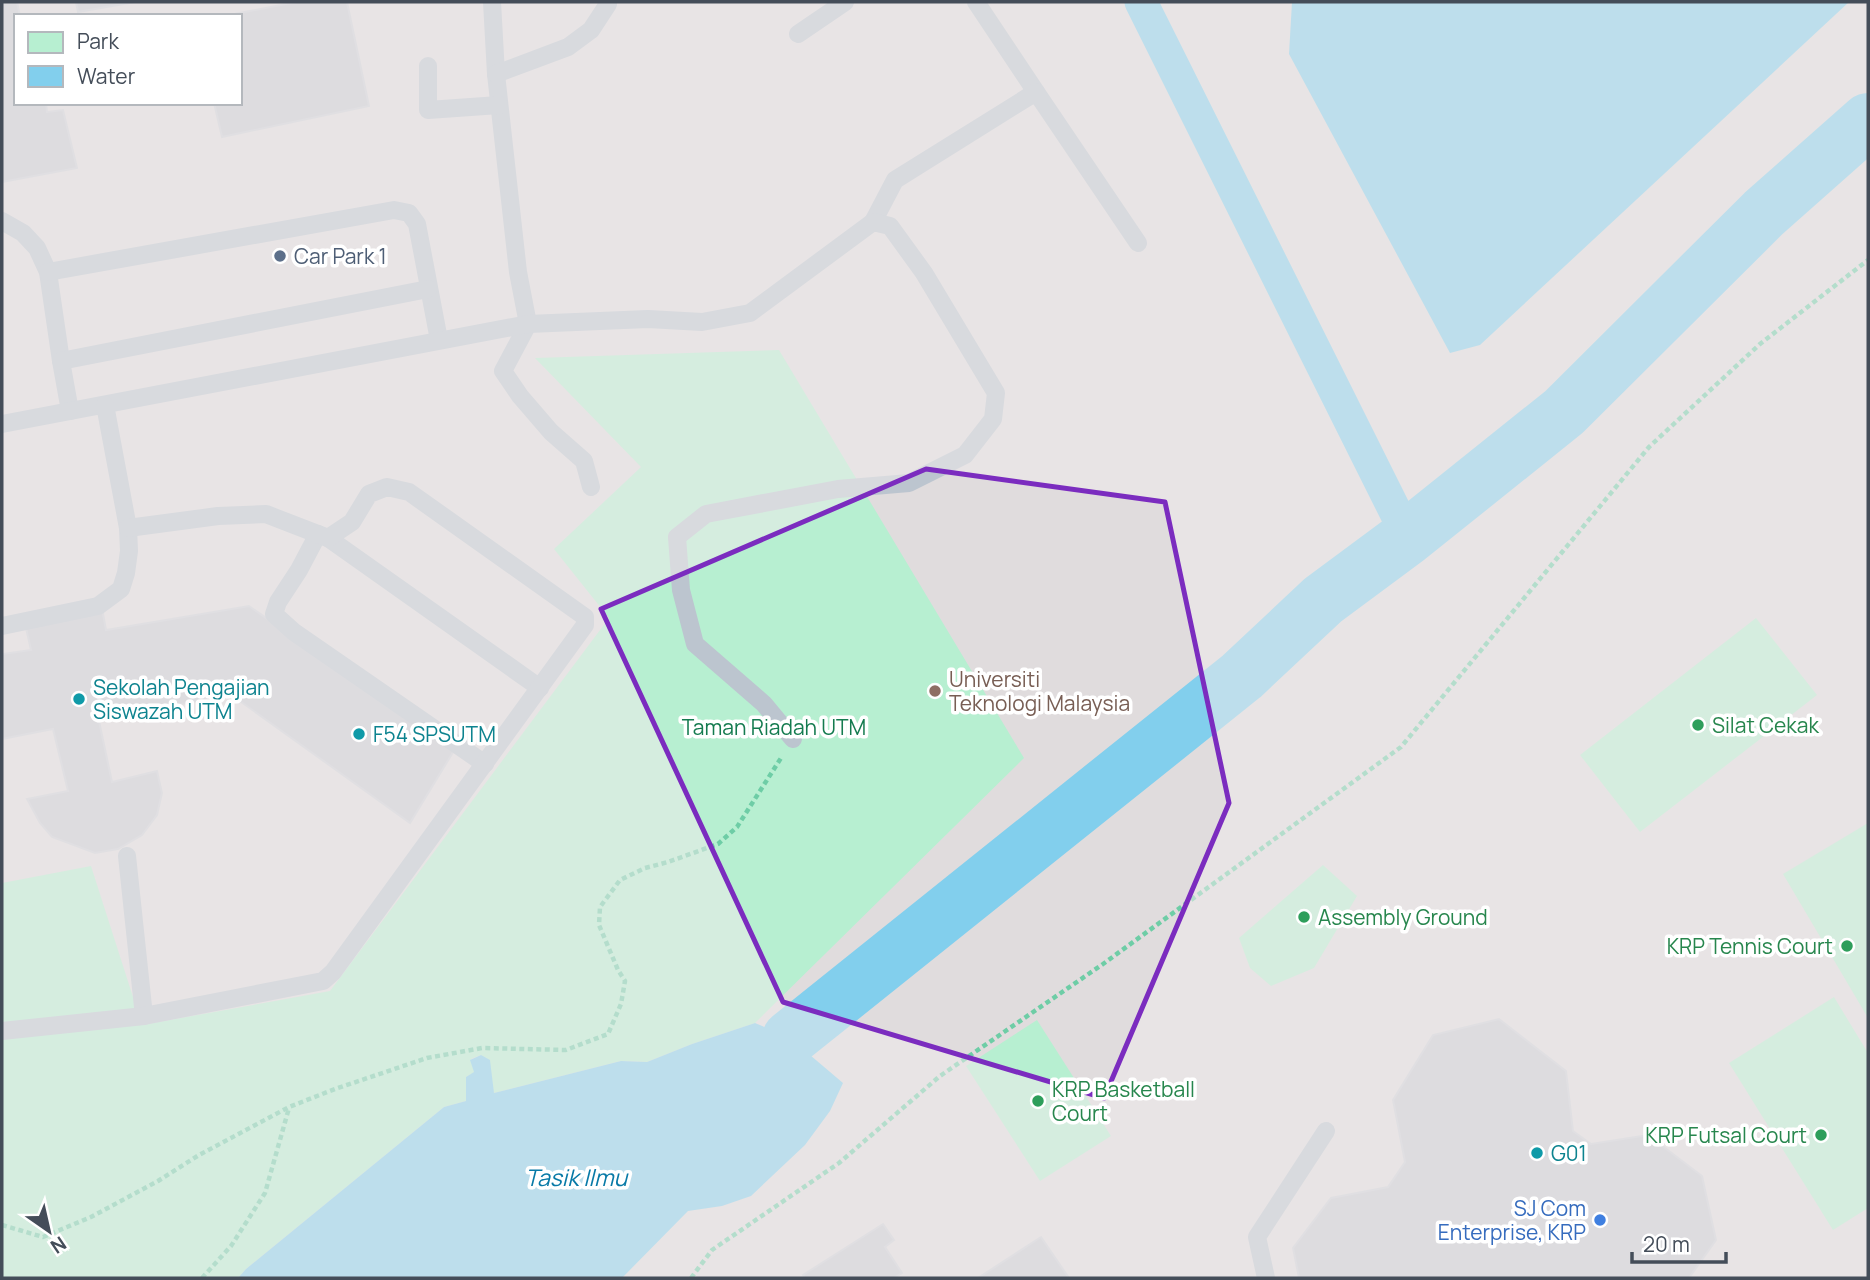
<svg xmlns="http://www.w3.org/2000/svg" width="1870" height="1280" font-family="Manrope,sans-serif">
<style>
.education{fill:#e0dcdd;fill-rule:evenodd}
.green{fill:#b7efd1}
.water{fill:#82cfed}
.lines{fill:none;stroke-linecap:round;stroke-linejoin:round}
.canal{stroke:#82cfed;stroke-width:33}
.river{stroke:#82cfed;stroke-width:56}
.building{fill:#c8cad1;stroke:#cfd1d8;stroke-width:2}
.path{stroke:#6ecda6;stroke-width:4.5;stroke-dasharray:5 3.5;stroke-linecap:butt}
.lane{stroke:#bcc5cf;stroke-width:18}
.marked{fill:none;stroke:#7b2cbf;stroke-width:5;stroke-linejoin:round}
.service-dot{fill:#5c6f8a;stroke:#fff;stroke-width:2.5}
.education-dot{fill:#8d6e63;stroke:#fff;stroke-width:2.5}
.culture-dot{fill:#0f9aa8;stroke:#fff;stroke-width:2.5}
.leisure-dot{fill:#2e9e5b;stroke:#fff;stroke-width:2.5}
.shop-dot{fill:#3f7fe0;stroke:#fff;stroke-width:2.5}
.labels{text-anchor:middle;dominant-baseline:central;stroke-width:7;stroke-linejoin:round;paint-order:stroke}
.service-label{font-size:21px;fill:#4e5e75;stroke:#fff;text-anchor:start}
.education-label{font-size:21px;fill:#785e54;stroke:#fff;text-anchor:start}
.culture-label{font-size:21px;fill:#0d838f;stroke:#fff;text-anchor:start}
.leisure-label{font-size:21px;fill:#27864d;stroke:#fff;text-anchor:start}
.park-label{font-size:21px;fill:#147b4f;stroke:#fff}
.shop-label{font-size:21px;fill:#366cbe;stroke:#fff;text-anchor:end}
.water-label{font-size:23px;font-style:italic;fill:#087aa7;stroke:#fff}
</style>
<rect width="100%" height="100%" fill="#efebeb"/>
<!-- education -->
<path class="education" d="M 2,2 L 1868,2 L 1868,1278 L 2,1278 ZM 16,16 L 240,16 L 240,103 L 16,103 Z"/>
<!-- green -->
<g class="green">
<polygon points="779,350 1024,758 755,1023 692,1044 647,1062 621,1061 494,1093 481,1055 471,1059 475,1072 466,1077 466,1101 444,1107 246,1269 238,1278 2,1278 2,883 91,866 142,1025 330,991 609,618 554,549 641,467 535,358"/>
<polygon points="1756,618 1817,695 1640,832 1580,755"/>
<polygon points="1868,823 1868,1018 1783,874"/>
<polygon points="1323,865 1357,896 1314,968 1271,986 1250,968 1239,938"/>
<polygon points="1834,997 1868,1053 1868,1208 1833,1230 1729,1063"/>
<polygon points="1037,1020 1111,1136 1040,1181 966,1066"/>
</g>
<!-- water -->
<g class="water">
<polygon points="1292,2 1849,2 1480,345 1450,353 1289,54"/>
<polygon points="755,1023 790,1038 843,1083 830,1111 805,1145 751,1196 722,1206 688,1211 622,1278 238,1278 246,1269 444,1107 466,1101 466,1077 474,1072 470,1060 481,1055 490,1060 494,1093 621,1061 647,1062 692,1044"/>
</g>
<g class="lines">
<!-- canal -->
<polyline class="canal" points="1141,2 1408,537"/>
<!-- river -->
<polyline class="river" points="790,1038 1242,676 1323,600 1408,537 1564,412 1764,213 1868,121"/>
</g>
<!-- building -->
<g class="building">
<polygon points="2,2 17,2 20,16 16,16 16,103 46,103 47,112 63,110 77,168 2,182"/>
<polygon points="76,2 135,2 78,12"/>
<polygon points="296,2 347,2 369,106 222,137 214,103 240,103 240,16 224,16"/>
<polygon points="249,606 455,749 410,823 230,694 99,721 112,782 157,771 162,793 157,815 142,835 118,849 95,853 52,837 40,823 27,799 68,791 53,729 2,739 2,654 31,650 26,628 102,608 106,630"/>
<polygon points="1499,1019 1566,1071 1573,1131 1591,1144 1648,1135 1702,1176 1716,1240 1689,1278 1299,1278 1293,1248 1331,1198 1388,1187 1405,1162 1393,1100 1433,1035"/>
<polygon points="883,1224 894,1240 885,1247 902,1273 894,1278 805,1278 803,1275"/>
<polygon points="1041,1237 1069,1278 978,1278"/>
</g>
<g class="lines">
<!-- path -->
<g class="path">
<polyline points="2,1225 43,1237 91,1217 158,1181 199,1155 289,1107 335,1089 427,1058 482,1048 566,1050 608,1034 621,1004 625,981 618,970 599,925 600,907 620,880 645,868 668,862 718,844 737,827 781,758"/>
<polyline points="202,1278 231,1246 265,1193 289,1108"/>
<polyline points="691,1278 712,1250 839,1163 940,1076 1103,964 1401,747 1649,447 1760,344 1868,260"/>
</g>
<!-- lane -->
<g class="lane">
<polyline points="492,2 496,74 518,272 528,324 503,371 520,396 551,432 584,461 591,487"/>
<polyline points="976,2 1036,92"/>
<polyline points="798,34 845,2"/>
<polyline points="428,66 428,110 499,105"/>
<polyline points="496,74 568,47 591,30 608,4 607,2"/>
<polyline points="2,221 23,233 37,248 48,272 61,361 70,411"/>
<polyline points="873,222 895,180 1036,92 1138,243"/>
<polyline points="48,272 394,210 409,213 417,224 439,340"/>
<polyline points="61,361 428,289"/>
<polyline points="2,424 528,324 648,319 702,322 750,313 873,222 890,226 924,273 996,393 993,419 965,455 909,483 838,489 706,514 677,537 681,590 695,644 764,704 793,739"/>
<polyline points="318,534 299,570 278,602 274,614 294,632 485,764"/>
<polyline points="328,538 540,688"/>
<polyline points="2,626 98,606 121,589 126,573 129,551 128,528 105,405"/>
<polyline points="127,856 144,1016"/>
<polyline points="2,1031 144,1016 323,981 333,972 585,625 585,617 409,492 387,487 369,494 352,522 328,538 266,514 218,516 128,528"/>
<polyline points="1266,1278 1257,1237 1326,1131"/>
</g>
</g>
<!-- marked area -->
<path d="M0 0H1870V1280H0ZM 926,469 L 1165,502 L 1229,803 L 1104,1098 L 783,1002 L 601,609 Z" fill="#efebeb" fill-opacity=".55" fill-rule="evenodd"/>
<path class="marked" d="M 926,469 L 1165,502 L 1229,803 L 1104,1098 L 783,1002 L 601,609 Z"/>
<!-- markers -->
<circle class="service-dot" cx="280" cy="256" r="7"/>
<circle class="education-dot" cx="935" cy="691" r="7"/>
<g class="culture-dot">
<circle cx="79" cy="699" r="7"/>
<circle cx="359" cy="734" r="7"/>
<circle cx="1537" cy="1153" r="7"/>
</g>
<g class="leisure-dot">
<circle cx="1698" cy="725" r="7"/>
<circle cx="1304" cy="917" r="7"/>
<circle cx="1847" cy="946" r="7"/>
<circle cx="1038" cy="1101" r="7"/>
<circle cx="1821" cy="1135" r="7"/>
</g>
<circle class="shop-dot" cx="1600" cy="1220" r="7"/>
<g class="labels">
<!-- service labels -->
<g class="service-label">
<text x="294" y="256">Car Park 1</text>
</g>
<!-- education labels -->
<g class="education-label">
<text x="949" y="679">Universiti<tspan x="949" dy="24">Teknologi Malaysia</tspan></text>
</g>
<!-- culture labels -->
<g class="culture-label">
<text x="93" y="687">Sekolah Pengajian<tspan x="93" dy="24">Siswazah UTM</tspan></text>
<text x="373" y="734">F54 SPSUTM</text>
<text x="1551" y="1153">G01</text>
</g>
<!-- leisure labels -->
<g class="leisure-label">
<text x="1712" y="725">Silat Cekak</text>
<text x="1318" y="917">Assembly Ground</text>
<text x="1833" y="946" text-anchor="end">KRP Tennis Court</text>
<text x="1052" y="1089">KRP Basketball<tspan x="1052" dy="24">Court</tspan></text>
<text x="1807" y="1135" text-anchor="end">KRP Futsal Court</text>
</g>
<!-- park labels -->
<g class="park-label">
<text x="774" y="727">Taman Riadah UTM</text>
</g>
<!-- shop labels -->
<g class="shop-label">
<text x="1586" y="1208">SJ Com<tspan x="1586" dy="24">Enterprise, KRP</tspan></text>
</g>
<!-- water labels -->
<g class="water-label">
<text x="576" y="1177">Tasik Ilmu</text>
</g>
</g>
<!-- border -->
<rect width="1870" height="1280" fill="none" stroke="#444d59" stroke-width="7"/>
<!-- legend -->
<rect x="14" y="14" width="228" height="91" fill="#ffffff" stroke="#b4b8bd" stroke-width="2"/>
<rect x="28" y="32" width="35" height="21" fill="#b7efd1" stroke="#b4b8bd" stroke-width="2"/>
<text x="77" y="49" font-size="21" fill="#444d59">Park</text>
<rect x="28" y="66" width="35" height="21" fill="#82cfed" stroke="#b4b8bd" stroke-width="2"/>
<text x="77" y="84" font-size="21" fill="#444d59">Water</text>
<!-- north arrow -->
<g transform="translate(49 1231) rotate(146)" stroke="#ffffff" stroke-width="5" paint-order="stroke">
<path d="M0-5L12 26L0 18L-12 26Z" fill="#444d59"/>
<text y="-10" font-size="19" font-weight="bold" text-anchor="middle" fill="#444d59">N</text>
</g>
<!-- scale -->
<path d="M1632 1252v10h94v-10" fill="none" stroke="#444d59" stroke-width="3.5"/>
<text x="1643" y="1252" font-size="21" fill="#444d59" stroke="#ffffff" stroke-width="5" paint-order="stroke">20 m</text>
</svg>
